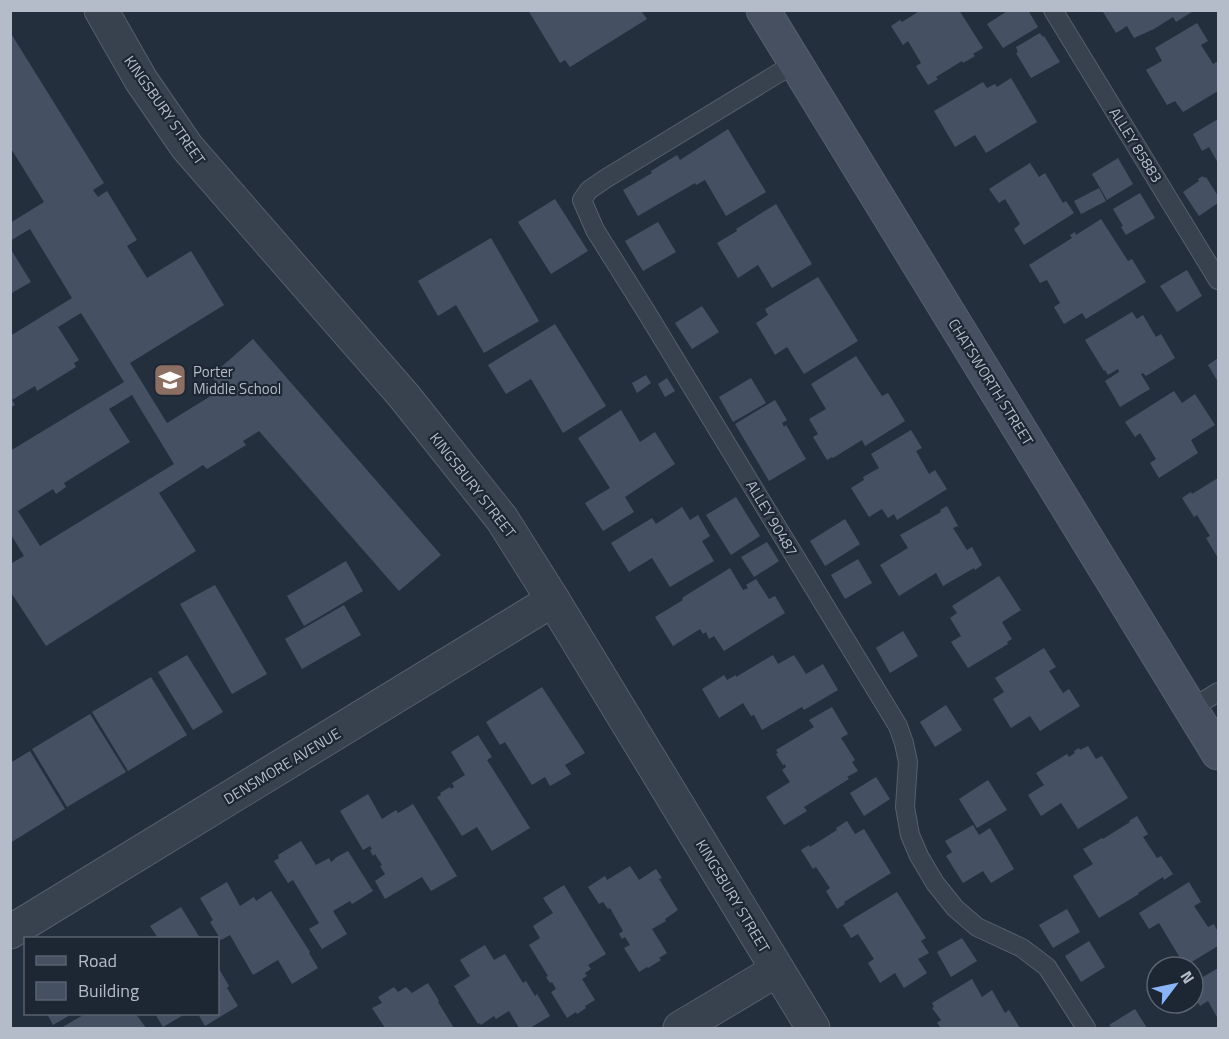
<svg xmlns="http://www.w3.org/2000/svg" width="1229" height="1039" font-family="'Titillium Web',sans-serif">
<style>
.building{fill:#455162;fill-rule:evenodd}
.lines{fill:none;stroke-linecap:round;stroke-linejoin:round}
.service-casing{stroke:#565f6c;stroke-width:20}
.minor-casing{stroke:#565f6c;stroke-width:35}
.secondary-casing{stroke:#565f6c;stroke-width:35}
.service{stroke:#38414e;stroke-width:18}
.minor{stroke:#38414e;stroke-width:33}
.secondary{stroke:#465061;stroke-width:33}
.labels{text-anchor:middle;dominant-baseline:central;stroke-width:4.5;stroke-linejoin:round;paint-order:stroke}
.street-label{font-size:15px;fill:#b4bcc9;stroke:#1d2633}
.poi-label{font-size:15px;fill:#b4bcc9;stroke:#1d2633;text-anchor:start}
</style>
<rect width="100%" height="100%" fill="#242f3e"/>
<!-- building -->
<g class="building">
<polygon points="528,10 645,10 642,12 647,19 570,67 565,60 560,63"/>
<polygon points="921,10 959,10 983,48 973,54 975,56 963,63 962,61 936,77 938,79 928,85 916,66 921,63 908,41 903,45 891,26 900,20 902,22"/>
<polygon points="1009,10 1028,10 1038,27 1003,48 987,24"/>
<polygon points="1106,10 1195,10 1176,22 1173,17 1154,29 1134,38 1127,26 1116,33 1103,12"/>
<polygon points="1197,23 1208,41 1201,45 1213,64 1218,61 1218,91 1183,112 1175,101 1167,105 1146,70 1162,61 1155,48"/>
<path d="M 10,32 L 104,183 L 93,190 L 98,197 L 107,191 L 137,240 L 127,246 L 147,278 L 191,251 L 224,305 L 130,363 L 167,423 L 222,389 L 211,376 L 253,339 L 441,555 L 399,591 L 259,431 L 243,441 L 246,445 L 207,469 L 203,465 L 159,493 L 196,551 L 46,646 L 10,591 L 10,564 L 24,556 L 10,533 L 10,451 L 124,382 L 81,313 L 58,327 L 79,360 L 74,363 L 76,367 L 37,391 L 35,386 L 12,400 L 15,405 L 10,408 L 10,336 L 72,298 L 30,229 L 10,241 L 10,223 L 44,202 L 10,147 ZM 132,395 L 174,464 L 40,546 L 18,511 L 53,489 L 56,494 L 66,487 L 64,483 L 130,442 L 109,409 Z"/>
<polygon points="1040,33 1043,37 1044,36 1060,62 1031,78 1016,53 1018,52 1016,47"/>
<polygon points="1011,78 1037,122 986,153 975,135 955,147 934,111 983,82 987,88 995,84 997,87"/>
<polygon points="1218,119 1218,163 1209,147 1202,151 1193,134"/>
<polygon points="728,129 766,192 726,216 705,180 696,185 695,183 638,216 623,190 652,173 651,171 677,155 680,160"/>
<polygon points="1118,158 1133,184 1107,200 1092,174"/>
<polygon points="1030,163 1039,177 1045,173 1063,203 1066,201 1074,213 1024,245 1014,229 1020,224 1005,199 999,203 989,189"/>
<polygon points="1203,176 1204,178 1206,177 1218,196 1218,203 1199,216 1183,192 1199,181 1198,179"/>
<polygon points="1099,188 1106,201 1081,214 1074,201"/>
<polygon points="1140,193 1155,218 1126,235 1121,227 1123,226 1113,209"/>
<polygon points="555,199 588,251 551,274 518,222"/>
<polygon points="776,204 812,264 772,288 758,265 738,278 717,243 737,231 736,229"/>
<polygon points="1101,219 1128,261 1132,259 1146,282 1086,319 1082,313 1064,324 1054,307 1060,303 1047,280 1040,283 1029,265 1072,238 1070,235 1075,232 1076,235"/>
<polygon points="658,222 676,252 643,271 625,241"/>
<polygon points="491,238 539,321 484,353 456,305 438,316 418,281"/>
<polygon points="10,248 31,282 10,294"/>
<polygon points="1187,270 1202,296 1177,312 1160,286"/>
<polygon points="818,277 858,341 804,374 787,347 775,355 756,323 768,315 765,309"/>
<polygon points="702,306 719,332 692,349 675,323"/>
<polygon points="1132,312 1137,319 1143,315 1156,337 1161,334 1175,358 1146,376 1143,373 1141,374 1150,389 1120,407 1105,381 1119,372 1118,369 1108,375 1105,370 1104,371 1085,340"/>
<polygon points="555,324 606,406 563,433 531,379 506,394 488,365"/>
<polygon points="856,356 882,396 888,393 905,421 865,446 862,440 833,458 832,457 827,460 813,437 818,434 809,419 826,409 811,384"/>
<polygon points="1218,358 1218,382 1208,365"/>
<polygon points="646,375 651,383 637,393 632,383"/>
<polygon points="667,378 675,391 665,397 658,384"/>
<polygon points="751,378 766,403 733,422 719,397"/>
<polygon points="1174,391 1182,403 1195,394 1215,425 1191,440 1198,453 1159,478 1150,463 1156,459 1140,433 1135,437 1125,422"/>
<polygon points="775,400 787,420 782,423 784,427 786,425 806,459 769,481 735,424"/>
<polygon points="621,410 640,442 655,432 675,464 625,497 634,512 603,531 585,503 610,488 578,438"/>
<polygon points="911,430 922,448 916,451 929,474 935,470 947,489 897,520 894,514 888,518 882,509 869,517 851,488 864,480 863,477 879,468 871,454"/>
<polygon points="1218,478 1218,558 1206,538 1210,536 1197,515 1194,517 1182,498 1191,492 1192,494"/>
<polygon points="736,497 760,536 731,555 706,515"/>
<polygon points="947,506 958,526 953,528 967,550 972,547 982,565 975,570 974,568 943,586 936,573 899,596 880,565 908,548 900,535 941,512 940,510"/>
<polygon points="682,507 690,520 698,515 710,536 702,541 714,561 670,587 652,558 629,572 611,543 652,518 656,524"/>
<polygon points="845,519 860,544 825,566 810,541"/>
<polygon points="767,542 779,561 754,577 741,557"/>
<polygon points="858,559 872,583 845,599 831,575"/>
<polygon points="346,561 363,591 304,626 287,596"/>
<polygon points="730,568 743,590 748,588 746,585 756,579 769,599 775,596 785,613 724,651 714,636 709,639 706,632 703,634 700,629 673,646 655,617 683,600 682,598"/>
<polygon points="999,576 1021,610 1002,622 1012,639 1007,642 1008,644 968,668 951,642 961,636 950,618 957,613 952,606"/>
<polygon points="215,585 267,674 232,694 180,604"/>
<polygon points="344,605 361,635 302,669 285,639"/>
<polygon points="903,631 918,656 890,673 876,648"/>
<polygon points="1044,648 1056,667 1049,671 1063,693 1069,689 1080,706 1040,731 1030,716 1011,728 993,699 1004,692 995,678"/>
<polygon points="187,655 223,712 193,730 158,672"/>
<polygon points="773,655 778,664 794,655 806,674 823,664 838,690 804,710 802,707 762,730 754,715 751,716 743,703 719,718 702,689 724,675 727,680 736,675 736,677"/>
<polygon points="151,677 187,735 128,771 92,712"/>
<polygon points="542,687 585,753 565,765 571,774 550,786 545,777 532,785 505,742 500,745 486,722"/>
<polygon points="946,705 962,730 935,747 920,722"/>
<polygon points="832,707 848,734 841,738 855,760 852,762 858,771 847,777 849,779 804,807 807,811 784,825 766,797 790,782 782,770 786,767 785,764 783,765 776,754 778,753 776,750 814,727 809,720"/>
<polygon points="90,714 126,772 67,807 32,749"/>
<polygon points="478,735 492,757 487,760 530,828 492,851 477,827 462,836 437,797 441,795 440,793 450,787 451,789 454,787 452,783 465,775 451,752"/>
<polygon points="1088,746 1096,759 1102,756 1128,798 1078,829 1061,803 1041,816 1028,795 1044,785 1036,773 1067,754 1069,757 1075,753 1074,751 1079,748 1080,750"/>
<polygon points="30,751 65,809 10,843 10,763"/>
<polygon points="876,777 890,799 864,816 850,793"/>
<polygon points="988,780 1007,810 977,828 959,799"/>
<polygon points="368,794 382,819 396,810 398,813 413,804 457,876 431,891 422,877 385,899 375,881 385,874 380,866 382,865 375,854 373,856 370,850 372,849 370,846 363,850 340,811"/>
<polygon points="1137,816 1148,834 1143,837 1157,858 1161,856 1173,874 1164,880 1163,877 1138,893 1139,894 1099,918 1073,876 1093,864 1083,849 1102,838 1103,839 1130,822 1129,821"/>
<polygon points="847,821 855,834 864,829 891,873 844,902 845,904 837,909 826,891 830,888 816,867 813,869 801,850 809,845 810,847 837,830 836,828"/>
<polygon points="973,825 979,835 990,828 1014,869 991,883 983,871 963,883 946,856 952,852 945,841"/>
<polygon points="301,841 316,865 329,858 331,862 335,859 335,858 348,851 373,891 352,904 350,901 333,911 347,934 322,949 309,929 319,923 293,880 288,883 274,861 279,858 278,855"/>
<polygon points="630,866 639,880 656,869 662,878 659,879 678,910 665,919 666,921 652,929 667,953 659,958 661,960 648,968 647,967 639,972 624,948 630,945 625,937 622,939 619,934 623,931 610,908 608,909 603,902 599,904 588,887 605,876 607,880"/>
<polygon points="227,882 240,906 254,897 256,901 271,891 310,952 309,953 318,968 292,984 278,960 253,975 230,935 221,940 210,922 213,920 200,898"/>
<polygon points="1189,882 1201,902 1194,906 1208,927 1214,924 1218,932 1218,946 1185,966 1159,923 1149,929 1139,913"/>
<polygon points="564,885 606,954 588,965 591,969 585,973 587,976 582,979 595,1000 585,1006 586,1008 577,1014 576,1012 567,1018 551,992 556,989 552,982 550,983 546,977 548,976 529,945 540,938 533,926 553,913 543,898"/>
<polygon points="897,892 926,938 921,941 929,953 918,959 927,973 904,988 895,973 880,983 868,963 874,959 858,934 851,938 843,925"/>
<polygon points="181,907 200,938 158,938 150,926"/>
<polygon points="1067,909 1080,932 1053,948 1039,925"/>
<polygon points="962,938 977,961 951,977 937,952"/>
<polygon points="1089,941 1105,967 1081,982 1065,956"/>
<polygon points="485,945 494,960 505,954 523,983 526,981 535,996 537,994 550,1016 530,1028 519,1028 509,1011 496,1019 494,1016 481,1025 480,1023 478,1024 454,986 470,976 460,960"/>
<polygon points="218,967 229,986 227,988 238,1006 205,1026 198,1014 218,1014"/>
<polygon points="1218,968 1218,1019 1208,1001 1200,1006 1193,994 1193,983"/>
<polygon points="972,979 982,997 992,990 1005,1013 1009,1010 1020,1028 941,1028 937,1023 941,1020 932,1008 934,1007 932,1003"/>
<polygon points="428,983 439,1001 438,1002 454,1028 385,1028 372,1008 382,1003 378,997 394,987 398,992 406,987 412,993"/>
<polygon points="1135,1009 1147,1028 1112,1028 1109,1025"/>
<polygon points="47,1014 72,1014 53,1025"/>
<polygon points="85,1014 136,1014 146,1028 61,1028"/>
<polygon points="155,1014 185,1014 163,1027"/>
</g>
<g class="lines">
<!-- service casing -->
<g class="service-casing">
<g id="service">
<polyline points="1053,10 1218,280"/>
<polyline points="795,63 605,179 589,190 582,200 595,230 647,313 898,726 904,743 908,762 905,807 910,835 919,856 935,883 955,908 977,927 1022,948 1047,967 1086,1028"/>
<polyline points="1191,709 1218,692"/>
</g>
</g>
<!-- minor casing -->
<g class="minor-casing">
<g id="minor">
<polyline points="101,10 141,80 187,147 404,396 502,519 553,600 813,1028"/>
<polyline points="10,932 553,600"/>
<polyline points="680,1028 777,970"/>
</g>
</g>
<!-- secondary casing -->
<g class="secondary-casing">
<polyline id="secondary" points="763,10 1218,753"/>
</g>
<!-- service -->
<use href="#service" class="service"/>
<!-- minor -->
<use href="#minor" class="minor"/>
<!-- secondary -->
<use href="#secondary" class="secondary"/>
</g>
<!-- icons -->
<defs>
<g id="school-square" transform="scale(1.725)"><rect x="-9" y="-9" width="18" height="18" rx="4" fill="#8d6e63" stroke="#1d2633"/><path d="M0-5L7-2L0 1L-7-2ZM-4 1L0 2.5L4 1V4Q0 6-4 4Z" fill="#fff"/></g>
</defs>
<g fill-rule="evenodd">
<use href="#school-square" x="170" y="380"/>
</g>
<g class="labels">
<!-- street labels -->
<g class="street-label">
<text transform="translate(165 110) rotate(55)">KINGSBURY STREET</text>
<text transform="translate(1136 145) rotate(58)">ALLEY 85883</text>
<text transform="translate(991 382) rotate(58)">CHATSWORTH STREET</text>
<text transform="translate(473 485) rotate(52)">KINGSBURY STREET</text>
<text transform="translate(772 518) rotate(59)">ALLEY 90487</text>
<text transform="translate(282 766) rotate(-31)">DENSMORE AVENUE</text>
<text transform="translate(733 896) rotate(59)">KINGSBURY STREET</text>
</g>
<!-- poi labels -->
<g class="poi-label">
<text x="193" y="371">Porter<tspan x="193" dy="17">Middle School</tspan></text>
</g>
</g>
<!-- border -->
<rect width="1229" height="1039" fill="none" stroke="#b4bcc9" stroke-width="24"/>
<!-- legend -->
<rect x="24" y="937" width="195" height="78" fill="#1d2633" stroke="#59626f" stroke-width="1.5"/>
<rect x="36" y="956" width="30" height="9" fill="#465061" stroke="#59626f" stroke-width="1.5"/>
<text x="78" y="967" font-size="18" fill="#b4bcc9">Road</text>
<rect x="36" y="982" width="30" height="18" fill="#455162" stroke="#59626f" stroke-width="1.5"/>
<text x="78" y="997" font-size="18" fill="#b4bcc9">Building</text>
<!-- north arrow -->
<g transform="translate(1175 985) rotate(58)"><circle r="28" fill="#1d2633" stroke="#59626f" stroke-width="1.5"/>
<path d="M0-4.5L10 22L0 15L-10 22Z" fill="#8ab4f8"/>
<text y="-9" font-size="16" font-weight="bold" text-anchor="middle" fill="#b4bcc9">N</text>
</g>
</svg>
